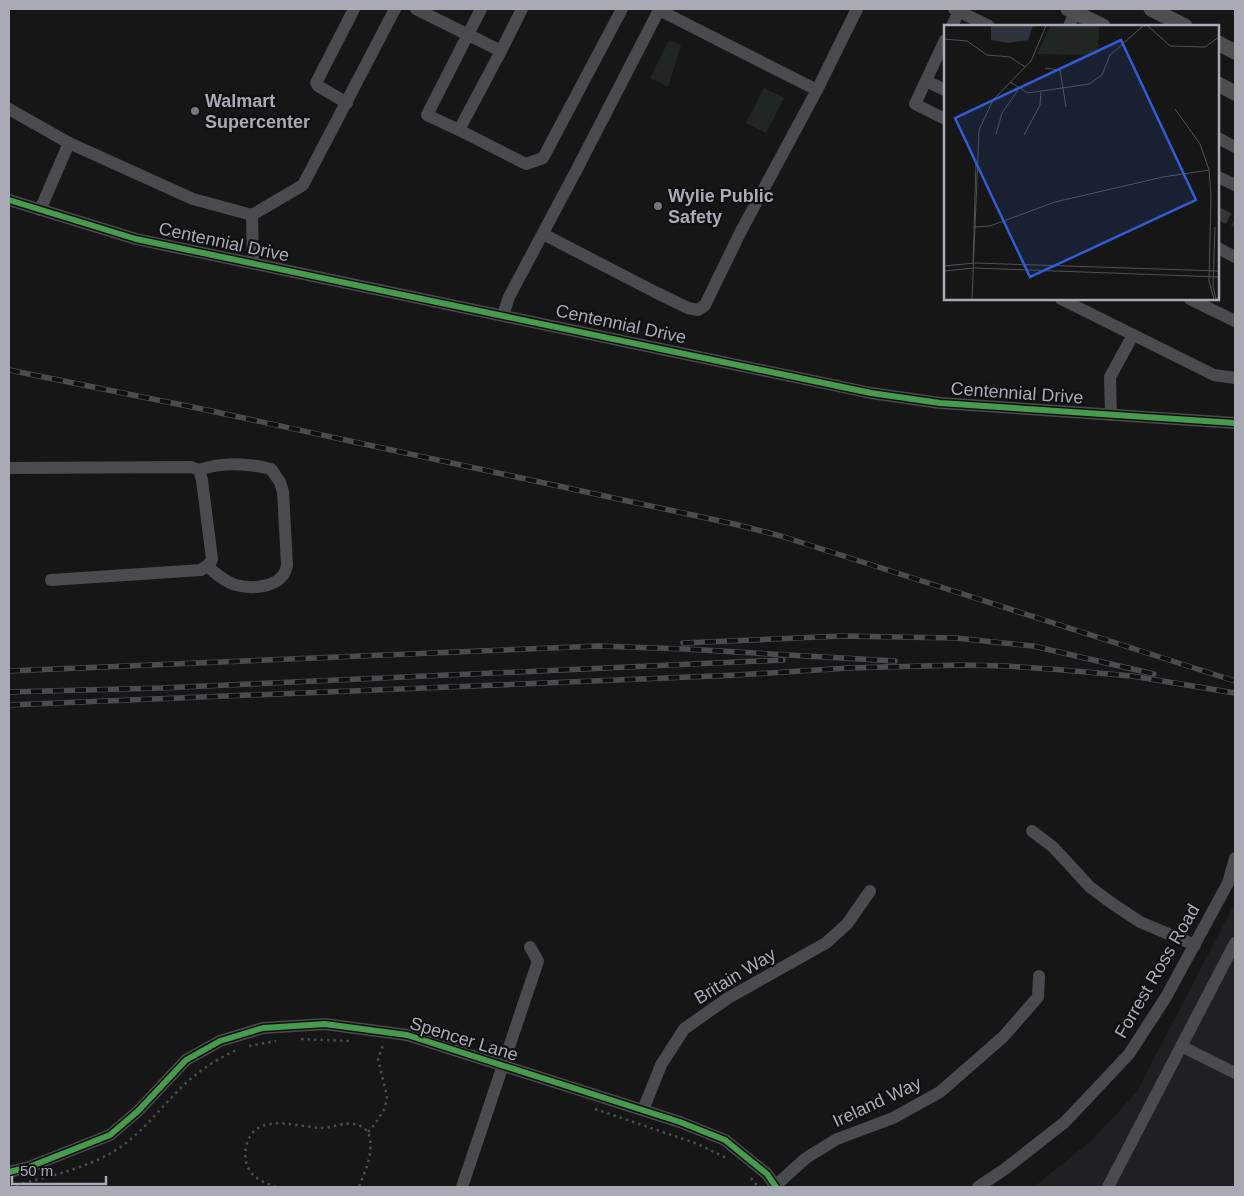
<svg xmlns="http://www.w3.org/2000/svg" width="1244" height="1196" font-family="Arial,sans-serif">
<style>
.built{fill:#202022}
.green{fill:#202621}
.lines{fill:none;stroke-linecap:round;stroke-linejoin:round}
.minor-tunnel{stroke:#333436;stroke-width:12;stroke-dasharray:12 6;stroke-linecap:butt}
.path{stroke:#4c4d50;stroke-width:2.5;stroke-dasharray:2.5 4;stroke-linecap:butt}
.minor{stroke:#4a4b4e;stroke-width:12}
.major{stroke:#4d4e50;stroke-width:15}
.rail-casing{stroke:#4b4c4f;stroke-width:5.5}
.rail{stroke:#101012;stroke-width:4;stroke-dasharray:11;stroke-linecap:butt}
.cycleway-casing{stroke:#101012;stroke-width:9}
.cycleway{stroke:#469c4c;stroke-width:6}
.poi-dot{fill:#75777e;stroke:#101012;stroke-width:2}
.labels{text-anchor:middle;dominant-baseline:central;stroke-width:4.5;stroke-linejoin:round;paint-order:stroke}
.poi-label{font-size:18px;font-weight:bold;fill:#a8abb6;stroke:#101012;text-anchor:start}
.street-label{font-size:18px;fill:#a8abb6;stroke:#101012}
.inset-road{fill:none;stroke:#505256;stroke-width:1}
.view{fill:#325cd3;fill-opacity:0.15;stroke:#325cd3;stroke-width:2.5}
.inset-edge{fill:none;stroke:#a8abb6;stroke-width:2.5}
</style>
<rect width="100%" height="100%" fill="#161616"/>
<!-- built -->
<polygon class="built" points="1235,903 1235,1187 1034,1187 1092,1140 1136,1093"/>
<!-- green -->
<g class="green">
<polygon points="669,40 681,45 668,87 650,78"/>
<polygon points="764,88 784,98 766,133 746,123"/>
</g>
<g class="lines">
<!-- minor-tunnel -->
<polyline class="minor-tunnel" points="1218,213 1235,222"/>
<!-- path -->
<g class="path">
<polyline points="301,1039 350,1041"/>
<polyline points="249,1046 276,1041"/>
<polyline points="595,1109 698,1144 728,1159"/>
<polyline points="368,1132 375,1124 385,1108 387,1096 378,1059 384,1042"/>
<polyline points="751,1178 758,1187"/>
<path d="M 10,1187 C 48,1176 89,1169 122,1146 C 147,1128 164,1103 187,1082 C 203,1068 220,1057 239,1049"/>
<path d="M 276,1187 C 266,1183 256,1180 250,1171 C 241,1158 245,1134 260,1127 C 279,1118 303,1128 324,1128 C 334,1127 345,1122 355,1124 C 360,1125 364,1128 368,1132 C 375,1151 366,1168 359,1187"/>
</g>
<!-- minor -->
<g class="minor">
<polyline points="416,9 501,51 459,130 526,164 543,158 622,9"/>
<polyline points="954,9 989,26"/>
<polyline points="952,26 959,11"/>
<polyline points="1069,26 1075,12"/>
<polyline points="945,40 915,104 945,119"/>
<polyline points="501,51 522,9"/>
<polyline points="926,81 945,90"/>
<polyline points="347,103 318,86 316,83 354,9"/>
<polyline points="9,109 69,143 40,210"/>
<polyline points="459,130 427,115 481,9"/>
<polyline points="1218,138 1235,147"/>
<polyline points="69,143 193,199 252,215"/>
<polyline points="1218,177 1235,185"/>
<polyline points="9,200 136,239 871,393 940,403 1235,423"/>
<polyline points="543,234 655,292 688,308 698,310 705,305 741,231 817,90"/>
<polyline points="1218,248 1235,257"/>
<polyline points="253,263 252,215 303,185 395,9"/>
<polyline points="1061,299 1214,375 1235,378"/>
<polyline points="1190,299 1235,321"/>
<polyline points="503,315 509,297 577,169 659,10 817,90 857,9"/>
<polyline points="1111,415 1110,377 1133,335"/>
<polyline points="9,468 191,467 199,470 202,480 212,559 210,563 201,570 51,580"/>
<path d="M 199,470 C 222,462 247,463 271,469 L 280,482 L 283,492 L 287,565 C 284,587 254,590 236,585 C 225,582 215,573 207,566"/>
<polyline points="1032,831 1053,847 1090,887 1110,902 1140,922 1195,945"/>
<polyline points="1181,1046 1235,1073"/>
<polyline points="643,1110 661,1065 684,1029 728,998 826,943 847,924 870,891"/>
<polyline points="9,1172 29,1167 110,1135 138,1111 186,1060 220,1041 263,1028 325,1024 407,1035 680,1122 725,1140 767,1174 776,1187"/>
<polyline points="775,1186 806,1158 837,1139 893,1118 940,1092 1003,1037 1038,997 1039,976"/>
<polyline points="462,1187 538,961 530,947"/>
<polyline points="978,1187 1005,1169 1065,1122 1129,1054 1166,997 1228,883 1235,858"/>
<polyline points="1108,1187 1235,943"/>
</g>
<!-- major -->
<g class="major">
<polyline points="1068,9 1103,26"/>
<polyline points="1151,9 1185,26"/>
<polyline points="1218,43 1235,52"/>
<polyline points="1218,84 1235,93"/>
</g>
<!-- rail casing -->
<g class="rail-casing">
<g id="rail">
<polyline points="9,370 202,409 734,524 781,536 1235,681"/>
<polyline points="683,643 841,636 956,638 1033,646 1154,674"/>
<polyline points="9,671 598,646 685,649 895,661"/>
<polyline points="9,692 161,688 783,660"/>
<polyline points="9,705 738,675 848,668 961,665 1005,666 1051,669 1132,676 1235,693"/>
</g>
</g>
<!-- rail -->
<use href="#rail" class="rail"/>
<!-- cycleway casing -->
<g class="cycleway-casing">
<g id="cycleway">
<polyline points="9,200 136,239 871,393 940,403 1235,423"/>
<polyline points="9,1172 29,1167 110,1135 138,1111 186,1060 220,1041 263,1028 325,1024 407,1035 680,1122 725,1140 767,1174 776,1187"/>
</g>
</g>
<!-- cycleway -->
<use href="#cycleway" class="cycleway"/>
</g>
<!-- markers -->
<g class="poi-dot">
<circle cx="195" cy="111" r="5"/>
<circle cx="658" cy="206" r="5"/>
</g>
<g class="labels">
<!-- poi labels -->
<g class="poi-label">
<text x="205" y="101">Walmart<tspan x="205" dy="21">Supercenter</tspan></text>
<text x="668" y="196">Wylie Public<tspan x="668" dy="21">Safety</tspan></text>
</g>
<!-- street labels -->
<g class="street-label">
<text transform="translate(224 242) rotate(12)">Centennial Drive</text>
<text transform="translate(621 324) rotate(12)">Centennial Drive</text>
<text transform="translate(1017 393) rotate(4)">Centennial Drive</text>
<text transform="translate(1157 971) rotate(-60)">Forrest Ross Road</text>
<text transform="translate(735 976) rotate(-31)">Britain Way</text>
<text transform="translate(464 1039) rotate(17)">Spencer Lane</text>
<text transform="translate(877 1102) rotate(-25)">Ireland Way</text>
</g>
</g>
<!-- overview -->
<g transform="translate(944 25)">
<rect width="275" height="275" fill="#161616"/>
<path d="M 106,1 L 155,1 L 154,30 L 93,29 Z" fill="#202621"/>
<path d="M 47,1 L 89,1 L 84,15 L 65,18 L 47,15 Z" fill="#2d343b"/>
<path class="inset-road" d="M 204,1 L 226,21 L 261,22 L 275,12M 0,14 L 23,16 L 43,30 L 66,32 L 81,42M 101,43 L 116,45 L 122,82M 66,57 L 84,68 L 145,59 L 158,50 L 166,30 L 199,1M 231,84 L 256,119 L 265,145 L 267,171 L 265,256 L 270,274M 52,109 L 58,88 L 74,65M 80,110 L 96,80 L 97,67M 30,202 L 46,201 L 111,177 L 219,152 L 265,145M 271,202 L 269,262 L 272,274M 29,239 L 32,137M 0,241 L 31,238 L 275,246M 0,246 L 30,243 L 275,252M 28,274 L 35,105 L 49,75 L 87,36 L 102,1"/>
<path class="view" d="M 177,15 L 252,175 L 86,252 L 11,93 Z"/>
<rect width="275" height="275" class="inset-edge"/>
</g>
<!-- border -->
<rect width="1244" height="1196" fill="none" stroke="#a8abb6" stroke-width="20"/>
<!-- scale -->
<path d="M12 1176v8h94v-8" fill="none" stroke="#a8abb6" stroke-width="2.5"/>
<text x="20" y="1176" font-size="15" fill="#a8abb6" stroke="#101012" stroke-width="4" paint-order="stroke">50 m</text>
</svg>
